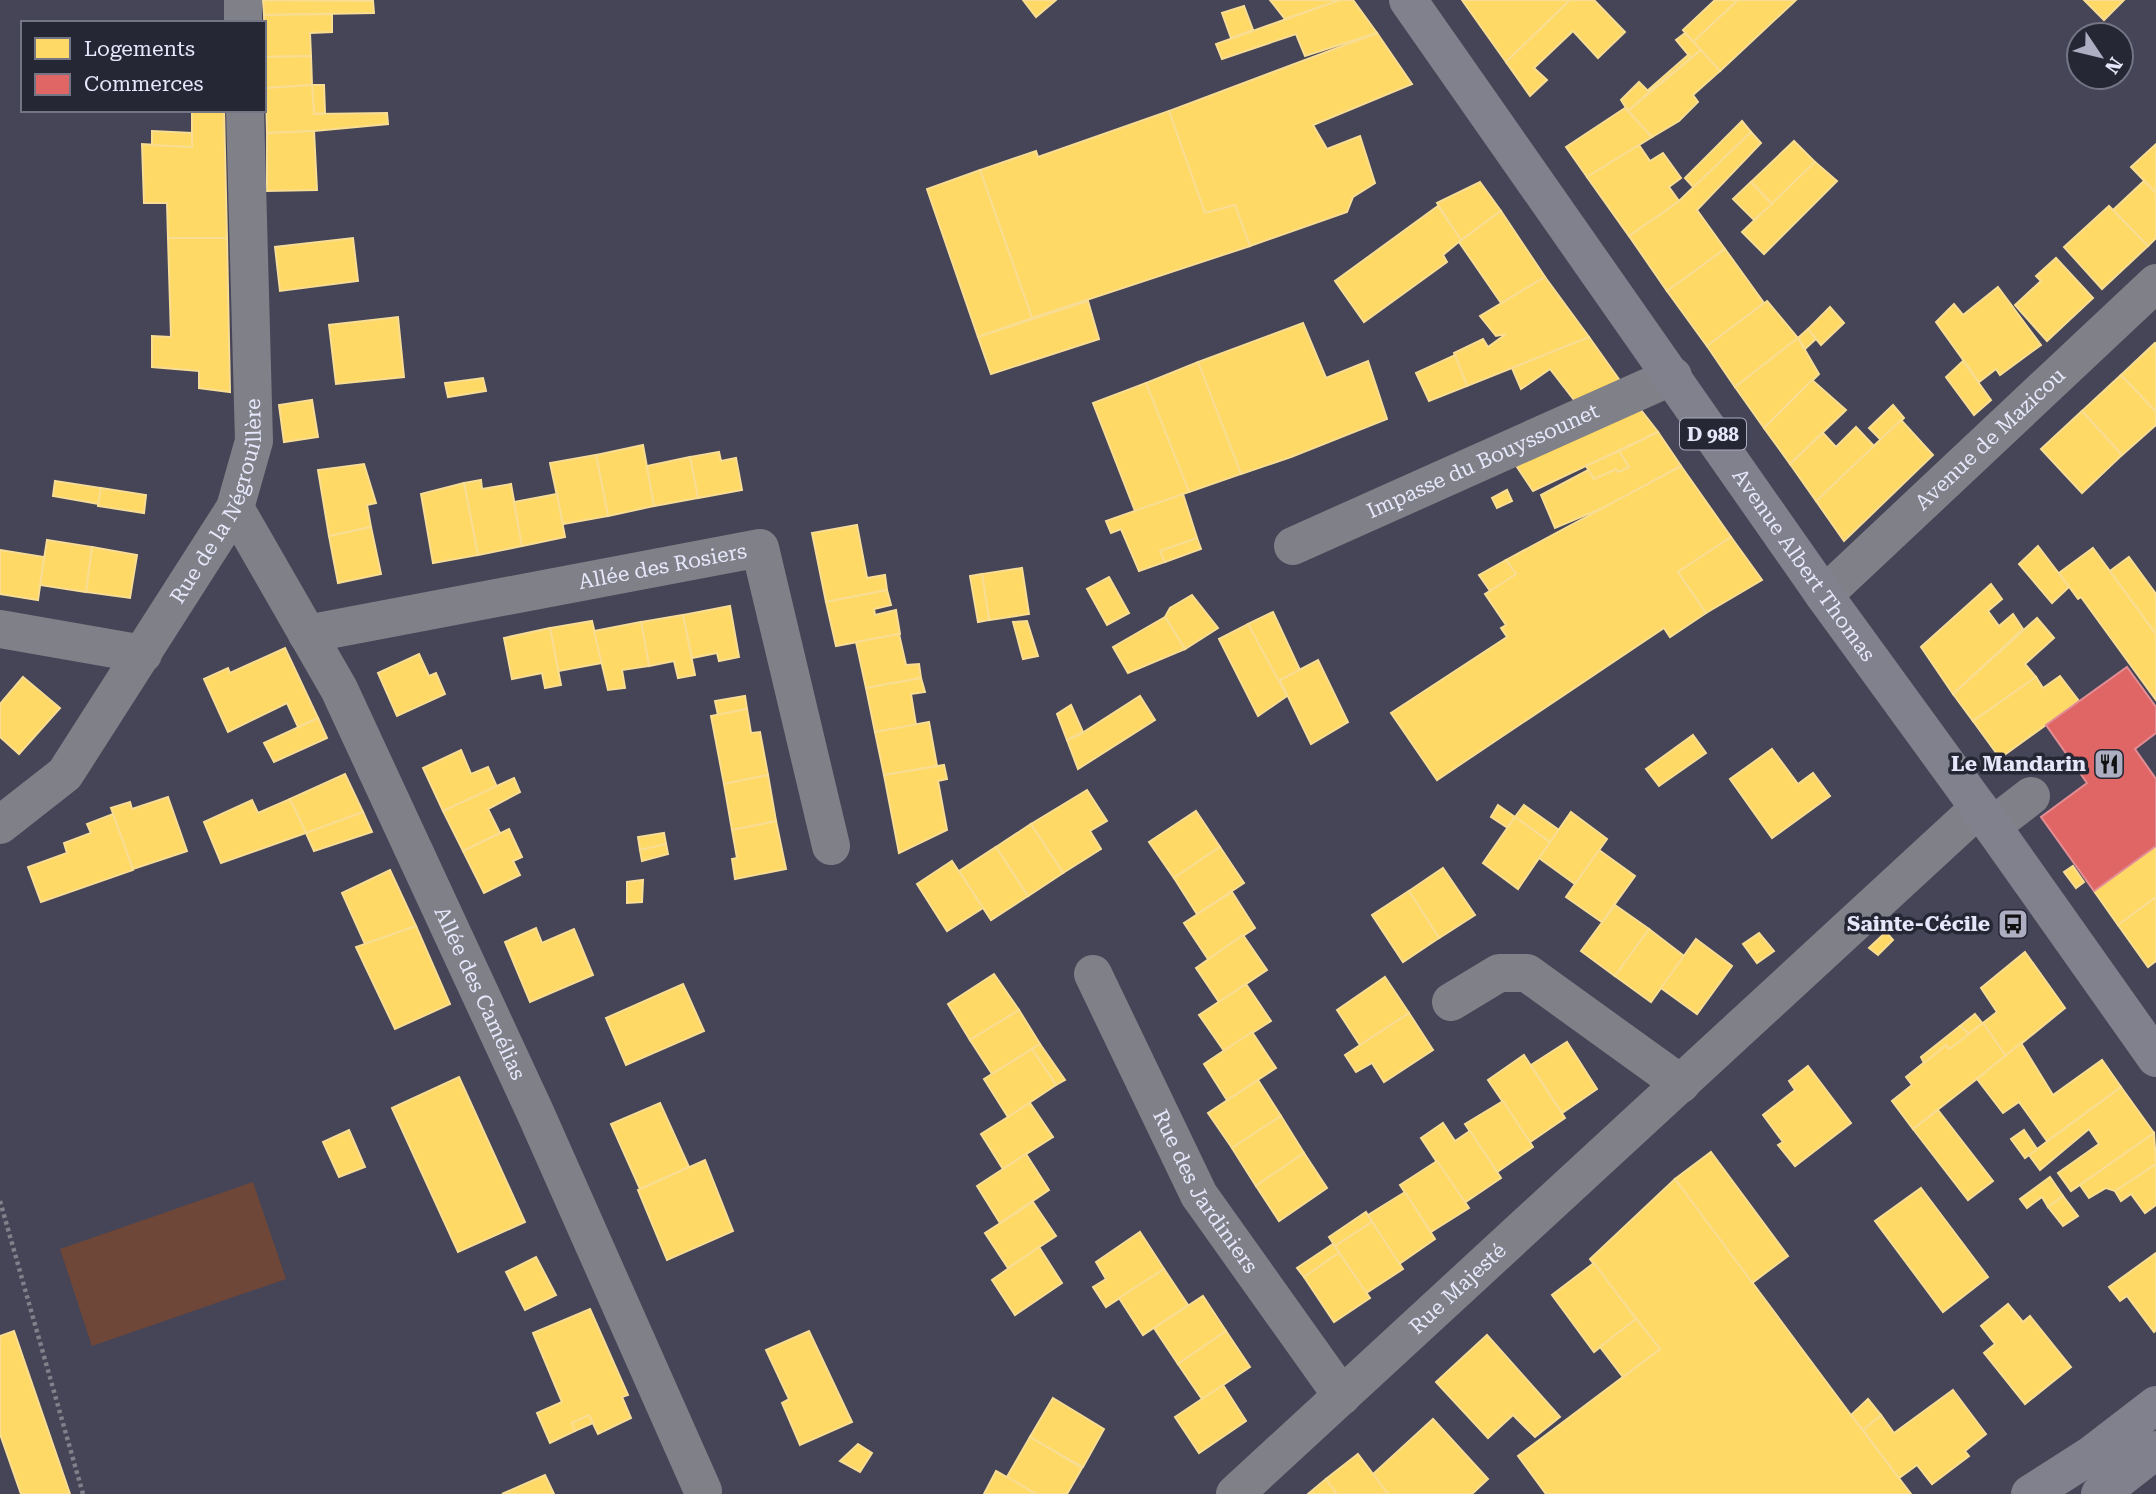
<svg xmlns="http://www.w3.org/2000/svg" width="2156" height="1494" font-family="'Roboto Serif',serif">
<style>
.green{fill:#6f4738}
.homes{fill:#ffd966;stroke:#f8dd93;stroke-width:2}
.shops{fill:#e06666;stroke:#e28d93;stroke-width:2}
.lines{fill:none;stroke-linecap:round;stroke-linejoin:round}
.path{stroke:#80818a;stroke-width:4.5;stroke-dasharray:3.5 3.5;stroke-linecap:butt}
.minor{stroke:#808089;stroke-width:38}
.major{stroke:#81818d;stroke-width:38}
.labels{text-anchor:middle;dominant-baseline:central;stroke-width:7;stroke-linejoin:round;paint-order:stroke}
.shield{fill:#262735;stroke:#acadc0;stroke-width:2}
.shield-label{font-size:19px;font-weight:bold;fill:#e6e7fb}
.street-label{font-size:21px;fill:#e6e7fb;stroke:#262735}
.poi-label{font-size:21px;font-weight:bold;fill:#e6e7fb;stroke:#262735;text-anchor:end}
</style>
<rect width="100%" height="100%" fill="#454557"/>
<!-- green -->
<polygon class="green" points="253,1182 286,1279 92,1346 60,1249"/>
<!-- homes -->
<g class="homes">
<polygon points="263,0 373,1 374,13 264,15"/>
<polygon points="1023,0 1056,0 1036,17"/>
<polygon points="1270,0 1340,0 1285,19"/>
<polygon points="1340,0 1353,0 1377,33 1305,56 1296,34 1222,59 1216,44"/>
<polygon points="1462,0 1570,0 1506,62"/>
<polygon points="1570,0 1594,0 1625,32 1598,58 1573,31 1534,68 1547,80 1530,96 1506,62"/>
<polygon points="1715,0 1738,0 1693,42 1683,30"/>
<polygon points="1738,0 1796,0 1720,71 1693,42"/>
<polygon points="2084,0 2124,0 2104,20"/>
<polygon points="1244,6 1253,30 1231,38 1222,13"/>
<polygon points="332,14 332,32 310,33 311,56 265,57 264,15"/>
<polygon points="1377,33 1412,84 1313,125 1327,149 1360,136 1375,183 1353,197 1347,212 1250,246 1235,205 1205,213 1169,111"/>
<polygon points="1685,33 1701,50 1691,58 1676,40"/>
<polygon points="1701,50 1720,71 1693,95 1698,102 1679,121 1652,137 1628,111"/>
<polygon points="1688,55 1691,58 1649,92 1647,91"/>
<polygon points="311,56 312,85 266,88 265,57"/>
<polygon points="1639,82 1649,92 1628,111 1621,100"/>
<polygon points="312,85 324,85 325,113 314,114"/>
<polygon points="312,85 314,114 387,113 388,124 314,131 267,133 266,88"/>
<polygon points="1625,108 1652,137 1587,177 1566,147"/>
<polygon points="192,110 224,110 227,238 168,238 167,203 144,203 142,144 192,147"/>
<polygon points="1169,111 1205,213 1235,205 1250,246 1032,318 980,170 1036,151 1038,157"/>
<polygon points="1742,121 1751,132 1694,188 1685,178"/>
<polygon points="152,131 192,133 192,147 152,145"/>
<polygon points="314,131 317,190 267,191 267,133"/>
<polygon points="1751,132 1761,143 1697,210 1725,249 1667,291 1629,236 1679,201"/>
<polygon points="1794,141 1815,162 1772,204 1751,182"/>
<polygon points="2156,144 2156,193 2131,167"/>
<polygon points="1639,145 1650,161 1663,153 1681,178 1669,187 1679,201 1629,236 1587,177"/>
<polygon points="1815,162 1837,181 1764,254 1742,232"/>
<polygon points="980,170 1032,318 978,337 927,189"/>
<polygon points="2144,181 2156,193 2156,238 2148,246 2113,210"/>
<polygon points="1480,182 1501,211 1461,240 1437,203"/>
<polygon points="1751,182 1772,204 1754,220 1733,199"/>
<polygon points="1438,206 1461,240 1443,255 1447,262 1364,322 1335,281"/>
<polygon points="2109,206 2148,246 2102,289 2064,247"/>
<polygon points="1501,211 1545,277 1501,303 1459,242"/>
<polygon points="168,238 227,238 230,392 199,388 199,371 152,367 152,336 171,337"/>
<polygon points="353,238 358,281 280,291 275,247"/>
<polygon points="1725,249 1764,303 1707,346 1667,291"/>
<polygon points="2056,258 2093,298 2047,341 2015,305 2041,281 2036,276"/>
<polygon points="1545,277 1589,337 1467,386 1454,353 1483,339 1488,347 1506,334 1496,336 1480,316"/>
<polygon points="1998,287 2041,345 2000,375 1996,369 1979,382 1936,322 1954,304 1963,315"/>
<polygon points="1088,301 1099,339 991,374 978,337"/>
<polygon points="1767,301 1798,338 1735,387 1707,346"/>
<polygon points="1830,307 1844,323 1821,345 1808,329"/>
<polygon points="398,317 404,377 336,384 329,325"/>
<polygon points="1303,323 1326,378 1368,361 1387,419 1291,457 1241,474 1198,362"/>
<polygon points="1808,329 1816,339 1805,349 1798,338"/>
<polygon points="1589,337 1623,385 1581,409 1550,369 1521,389 1512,368"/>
<polygon points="1798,338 1819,374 1764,428 1735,387"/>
<polygon points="2155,343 2156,344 2156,412 2121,375"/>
<polygon points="1455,355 1467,386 1429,401 1416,373"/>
<polygon points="1963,361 1991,400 1974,415 1946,377"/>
<polygon points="1198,362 1241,474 1189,492 1146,383"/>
<polygon points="2121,375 2156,412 2156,425 2122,455 2082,411"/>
<polygon points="483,378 486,391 448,397 445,383"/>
<polygon points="1812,380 1846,410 1790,464 1764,428"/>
<polygon points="1146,383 1189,492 1135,511 1093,403"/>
<polygon points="312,400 318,437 284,442 279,405"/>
<polygon points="1634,401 1658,432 1533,491 1511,458"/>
<polygon points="1893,405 1904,418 1881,440 1869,428"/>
<polygon points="2082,411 2122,455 2082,493 2041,449"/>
<polygon points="1901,420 1933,455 1844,541 1816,501"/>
<polygon points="1856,427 1874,446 1816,501 1790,464 1823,433 1836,447"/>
<polygon points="1658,432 1681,466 1607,506 1555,528 1541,495 1588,470 1594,479 1616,469 1618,472 1629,467 1619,451"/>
<polygon points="643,445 654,506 608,516 596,455"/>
<polygon points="1619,451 1629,467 1618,472 1616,469 1594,479 1586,466"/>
<polygon points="719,452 721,461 736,458 742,490 698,498 690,457"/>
<polygon points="596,455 608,516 563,524 550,463"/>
<polygon points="690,457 698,498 654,506 647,466"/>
<polygon points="364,464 376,503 367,505 371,527 329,536 318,470"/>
<polygon points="1681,466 1731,537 1678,572 1706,613 1670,637 1664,628 1437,780 1391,713 1507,637 1501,628 1506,625 1485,594 1516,574 1506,560"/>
<polygon points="481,480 482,489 511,484 522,546 478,555 464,483"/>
<polygon points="55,481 101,488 99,504 53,496"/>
<polygon points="464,483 478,555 433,563 421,494"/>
<polygon points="101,488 146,495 144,513 98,506"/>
<polygon points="1507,490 1512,501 1497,508 1492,498"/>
<polygon points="557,494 565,537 522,546 514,502"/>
<polygon points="1183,494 1197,538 1160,551 1165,562 1139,571 1121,529 1111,533 1106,521"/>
<polygon points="857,525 867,578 885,575 887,590 826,602 812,533"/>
<polygon points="371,527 381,574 338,583 329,536"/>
<polygon points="1731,537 1762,580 1706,613 1678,572"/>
<polygon points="1197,538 1201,549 1165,562 1160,551"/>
<polygon points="47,540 92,547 86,592 40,585"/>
<polygon points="2038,546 2069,587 2052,603 2019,564"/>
<polygon points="92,547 137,555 130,598 86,592"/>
<polygon points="2093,548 2156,634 2156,700 2081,597 2078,599 2059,573"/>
<polygon points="0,550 44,557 38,600 0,594"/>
<polygon points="2129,557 2156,594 2156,634 2110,571"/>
<polygon points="1506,560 1516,574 1490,591 1479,575"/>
<polygon points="1022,568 1029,614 989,620 982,574"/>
<polygon points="982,574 989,620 978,622 970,576"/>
<polygon points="1109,577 1129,613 1107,625 1087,589"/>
<polygon points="1991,584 2002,599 1988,611 1999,626 2013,614 2023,629 1953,694 1921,647"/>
<polygon points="887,590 891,605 874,609 875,615 896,610 900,634 836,646 826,602"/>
<polygon points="1192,595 1218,628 1185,649 1165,617 1170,608"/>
<polygon points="730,606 739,657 719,661 717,653 692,658 683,615"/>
<polygon points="1273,612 1300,670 1277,682 1248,624"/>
<polygon points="683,615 695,675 678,678 674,661 649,666 641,622"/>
<polygon points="1165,617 1185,649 1128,673 1113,647"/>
<polygon points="2037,618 2054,638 2025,664 2036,677 1973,721 1953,694"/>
<polygon points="592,621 602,663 558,671 550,628"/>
<polygon points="1027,621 1038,656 1023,659 1013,622"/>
<polygon points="641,622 649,666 622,670 625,688 608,690 594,631"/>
<polygon points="1248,624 1287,696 1258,716 1219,639"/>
<polygon points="550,628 561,685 545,688 542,673 512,679 504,638"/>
<polygon points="899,634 906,665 919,664 921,678 866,688 856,642"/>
<polygon points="285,648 318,718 298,727 287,703 228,732 204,679 228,668 230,673"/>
<polygon points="419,654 429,676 436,673 445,694 397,716 378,673"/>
<polygon points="1318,660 1348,722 1311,744 1280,680"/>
<polygon points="2060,676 2079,701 2000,758 1973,721 2036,677 2043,688"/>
<polygon points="23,677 60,708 19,754 0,737 0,704"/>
<polygon points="921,678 925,692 911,694 916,725 875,732 866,688"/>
<polygon points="745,696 747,709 718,715 715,701"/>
<polygon points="1140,696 1155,720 1078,769 1067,740 1079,735"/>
<polygon points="1071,705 1083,732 1067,740 1057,714"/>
<polygon points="747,709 751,733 760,732 768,775 724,784 711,716"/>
<polygon points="318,718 327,738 274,762 264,743"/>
<polygon points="929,722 937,766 884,775 875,732"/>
<polygon points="1693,735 1706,753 1659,786 1646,769"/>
<polygon points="1772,749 1798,784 1813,773 1830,796 1772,838 1730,779"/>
<polygon points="461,750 471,774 488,767 497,787 443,811 423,768"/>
<polygon points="944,765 947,779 938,781 947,830 899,853 884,775"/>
<polygon points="345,774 363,812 306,833 290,799"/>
<polygon points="768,775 776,821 732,830 724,784"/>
<polygon points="514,778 520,792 488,809 500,833 463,851 443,811"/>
<polygon points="1087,790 1107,821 1090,831 1101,849 1063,873 1031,824"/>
<polygon points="168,797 187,851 133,869 111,808 130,802 132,809"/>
<polygon points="290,799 306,833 221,863 204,822 252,800 258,813"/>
<polygon points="1498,805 1515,817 1508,828 1491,817"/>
<polygon points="1524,805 1559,830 1550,842 1515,817"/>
<polygon points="1196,811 1220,847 1174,878 1149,842"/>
<polygon points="363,812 372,832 314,851 306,833"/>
<polygon points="1571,812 1607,839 1575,884 1539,858"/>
<polygon points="113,814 133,870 41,902 28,867 67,853 64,843 91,833 87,824"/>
<polygon points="1515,817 1550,842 1518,889 1483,863"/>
<polygon points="776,821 786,869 735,879 732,859 737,858 732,830"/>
<polygon points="1031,824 1063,873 1028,896 996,847"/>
<polygon points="509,829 522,857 513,861 520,875 484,893 463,851"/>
<polygon points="664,833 666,844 640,850 638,837"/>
<polygon points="666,844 668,854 642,861 640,850"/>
<polygon points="2156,846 2156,897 2118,925 2094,891"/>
<polygon points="996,847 1028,896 991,920 959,871"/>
<polygon points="1220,847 1244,883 1197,914 1174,878"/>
<polygon points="1599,850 1635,876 1602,922 1566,897"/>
<polygon points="952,861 983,908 947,931 917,884"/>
<polygon points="2073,866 2084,882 2076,888 2064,872"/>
<polygon points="1443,868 1475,915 1439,938 1409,891"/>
<polygon points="390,870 416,926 365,944 342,893"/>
<polygon points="643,880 642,902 627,903 627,882"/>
<polygon points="1409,891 1439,938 1403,962 1372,915"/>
<polygon points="1232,892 1255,928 1208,959 1184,923"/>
<polygon points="2156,897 2156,961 2148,967 2118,925"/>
<polygon points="1615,905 1649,929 1615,976 1581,951"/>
<polygon points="416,926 450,1004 395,1029 356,947"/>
<polygon points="536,928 542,943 574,929 593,975 530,1002 505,942"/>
<polygon points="1649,929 1684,956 1651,1002 1615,976"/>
<polygon points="1886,932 1893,940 1878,955 1869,948"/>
<polygon points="1759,933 1774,951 1757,963 1743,944"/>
<polygon points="1243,935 1267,970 1219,1002 1196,968"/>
<polygon points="1696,939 1732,966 1697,1014 1661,988"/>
<polygon points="2025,952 2065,1008 2006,1056 1983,1023 1997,1012 1981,988"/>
<polygon points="994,974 1019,1010 970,1040 948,1004"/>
<polygon points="1385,977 1409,1013 1360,1045 1337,1010"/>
<polygon points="683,984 704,1031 626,1065 606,1018"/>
<polygon points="1246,984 1271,1021 1224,1051 1199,1015"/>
<polygon points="1019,1010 1040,1044 992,1074 970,1040"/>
<polygon points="1409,1013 1433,1050 1384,1082 1372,1063 1356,1072 1345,1055"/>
<polygon points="1975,1014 1983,1024 1969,1034 1960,1026"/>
<polygon points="1983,1023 2006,1056 1913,1129 1892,1101 1912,1085 1906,1077 1946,1045 1949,1049"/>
<polygon points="1960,1026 1969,1034 1949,1049 1946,1045 1924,1063 1921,1057"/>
<polygon points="1252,1032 1276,1068 1227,1100 1204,1064"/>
<polygon points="1567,1042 1597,1089 1562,1113 1531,1065"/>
<polygon points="2021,1043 2053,1095 2102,1060 2121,1087 2047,1141 2019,1102 2003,1113 1977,1079"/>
<polygon points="1040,1044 1065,1080 1056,1085 1032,1049"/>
<polygon points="1032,1049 1056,1085 1008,1117 984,1079"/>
<polygon points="1524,1055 1565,1118 1530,1142 1488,1080"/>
<polygon points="1808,1066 1851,1123 1795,1166 1778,1145 1783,1142 1763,1115 1795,1090 1789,1081"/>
<polygon points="459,1077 525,1222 458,1252 392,1108"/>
<polygon points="1258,1080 1281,1116 1232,1148 1208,1113"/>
<polygon points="2121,1087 2154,1133 2071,1191 2058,1173 2099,1144 2089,1129 2040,1170 2029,1155"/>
<polygon points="1503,1101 1533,1147 1497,1172 1465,1124"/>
<polygon points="660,1103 689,1167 640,1189 611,1124"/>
<polygon points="1030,1103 1053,1137 1003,1169 981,1134"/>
<polygon points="1938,1110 1993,1181 1968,1200 1913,1129"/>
<polygon points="1281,1116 1304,1153 1256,1186 1232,1148"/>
<polygon points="1443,1123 1455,1141 1470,1131 1501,1178 1464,1203 1421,1138"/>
<polygon points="349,1130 365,1167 339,1177 323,1142"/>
<polygon points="2024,1130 2037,1149 2025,1158 2011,1139"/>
<polygon points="2154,1133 2156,1164 2115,1191 2106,1188 2089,1198 2080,1185"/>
<polygon points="1711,1152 1788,1256 1752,1283 1675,1179"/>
<polygon points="1304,1153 1327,1188 1279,1221 1256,1186"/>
<polygon points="1026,1154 1049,1190 1000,1223 977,1186"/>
<polygon points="705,1160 733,1231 667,1260 638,1190"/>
<polygon points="1437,1161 1469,1208 1431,1232 1400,1185"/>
<polygon points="2156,1164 2156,1205 2145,1213 2131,1194 2121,1201 2115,1191"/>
<polygon points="2050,1177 2063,1196 2048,1207 2042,1197 2027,1208 2020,1199"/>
<polygon points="1675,1179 1851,1415 1911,1494 1546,1494 1518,1456 1660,1349 1590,1259"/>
<polygon points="1921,1188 1988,1277 1943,1312 1875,1221"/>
<polygon points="1405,1192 1435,1239 1399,1264 1368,1215"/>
<polygon points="2063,1196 2078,1216 2063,1226 2048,1207"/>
<polygon points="1033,1202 1056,1236 1008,1268 985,1233"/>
<polygon points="1366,1212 1372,1222 1335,1246 1329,1237"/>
<polygon points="1372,1222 1403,1269 1366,1293 1335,1246"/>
<polygon points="1140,1232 1164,1269 1106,1307 1093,1287 1106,1279 1096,1262"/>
<polygon points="1333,1244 1339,1253 1304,1277 1297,1268"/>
<polygon points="1039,1247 1062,1283 1015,1315 992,1280"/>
<polygon points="1339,1253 1370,1298 1334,1322 1304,1277"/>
<polygon points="2156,1253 2156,1330 2154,1332 2127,1296 2120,1301 2109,1287"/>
<polygon points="536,1257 556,1295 525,1310 506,1272"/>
<polygon points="1594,1263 1636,1319 1594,1352 1552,1295"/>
<polygon points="1164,1269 1188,1305 1143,1335 1119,1298"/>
<polygon points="1203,1296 1226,1331 1178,1364 1154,1328"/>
<polygon points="2008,1304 2023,1322 2030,1316 2071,1367 2025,1404 1984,1353 1995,1344 1981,1326"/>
<polygon points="590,1309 628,1395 622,1397 631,1418 598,1434 589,1415 572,1423 575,1431 550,1443 537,1413 562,1402 533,1333"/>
<polygon points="1636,1319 1660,1349 1623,1377 1600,1347"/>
<polygon points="14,1331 70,1494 21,1494 0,1434 0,1336"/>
<polygon points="809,1331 852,1422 800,1445 782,1403 789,1399 766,1350"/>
<polygon points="1226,1331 1250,1367 1202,1399 1178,1364"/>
<polygon points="1487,1335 1560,1417 1535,1437 1513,1415 1488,1438 1436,1382"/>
<polygon points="1223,1385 1246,1421 1199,1453 1175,1417"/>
<polygon points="1953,1390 1986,1434 1965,1451 1969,1456 1932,1484 1917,1465 1899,1478 1863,1430 1881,1415 1894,1433"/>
<polygon points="1053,1398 1104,1429 1083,1467 1030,1437"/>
<polygon points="1868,1399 1881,1415 1863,1430 1851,1415"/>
<polygon points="589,1415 593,1423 575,1431 572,1423"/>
<polygon points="1433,1419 1488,1479 1472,1494 1388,1494 1373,1474"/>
<polygon points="1030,1437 1082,1468 1067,1494 1036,1494 1007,1477"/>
<polygon points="858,1444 872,1453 860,1472 840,1461"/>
<polygon points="1358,1454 1388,1494 1337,1494 1326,1479"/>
<polygon points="996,1471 1007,1477 1036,1494 984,1494"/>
<polygon points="545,1475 554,1494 502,1494"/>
<polygon points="1326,1479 1337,1494 1308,1494"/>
</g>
<!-- shops -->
<polygon class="shops" points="2127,667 2156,707 2156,733 2135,749 2156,779 2156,846 2094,891 2041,817 2087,783 2046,725"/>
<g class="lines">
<!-- path -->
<polyline class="path" points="0,1201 83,1494"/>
<!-- minor -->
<g class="minor">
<polyline points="243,0 243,23"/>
<path id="s1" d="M 235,508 L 339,689 L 535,1112 L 703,1491"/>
<path id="s2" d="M 1293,546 L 1673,376"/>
<path id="s3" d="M 1824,595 L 2156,283"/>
<polyline points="0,629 143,654"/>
<path id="s4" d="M 307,634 L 760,548 L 831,846"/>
<path id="s5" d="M 0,825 L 65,774 L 235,508 L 254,441 L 245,110"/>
<polyline points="1992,826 2031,796"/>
<path id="s6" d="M 1093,974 L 1199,1195 L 1342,1396"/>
<polyline points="1451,1002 1499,973 1527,973 1681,1084"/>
<path id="s7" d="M 1235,1494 L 1979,808"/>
</g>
<!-- major -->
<g class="major">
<path id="s8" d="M 1408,0 L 1824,595 L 1992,826 L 2156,1058"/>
<polyline points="2030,1494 2091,1455 2156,1405"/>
<polyline points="2100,1494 2156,1450"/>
</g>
</g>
<!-- icons -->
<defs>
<g id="restaurant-square" transform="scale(1.575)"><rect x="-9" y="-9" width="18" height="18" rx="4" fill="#aeaec2" stroke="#262735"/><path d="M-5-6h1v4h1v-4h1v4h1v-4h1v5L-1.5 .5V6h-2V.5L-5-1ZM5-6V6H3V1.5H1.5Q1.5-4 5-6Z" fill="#111"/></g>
<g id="bus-square" transform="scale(1.575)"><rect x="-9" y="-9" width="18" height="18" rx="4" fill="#aeaec2" stroke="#262735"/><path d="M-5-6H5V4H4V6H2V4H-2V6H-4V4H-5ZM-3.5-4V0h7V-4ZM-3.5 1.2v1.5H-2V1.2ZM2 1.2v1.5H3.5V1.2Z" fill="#111"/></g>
</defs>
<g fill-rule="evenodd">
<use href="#restaurant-square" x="2109" y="764"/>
<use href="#bus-square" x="2013" y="924"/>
</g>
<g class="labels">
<!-- shield labels -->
<rect class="shield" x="1680" y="418.5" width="66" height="31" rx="5"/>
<g class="shield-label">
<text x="1713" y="434">D 988</text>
</g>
<!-- street labels -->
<g class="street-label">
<text stroke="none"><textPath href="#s3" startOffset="228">Avenue de Mazicou</textPath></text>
<text stroke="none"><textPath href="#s2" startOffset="208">Impasse du Bouyssounet</textPath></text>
<text stroke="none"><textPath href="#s5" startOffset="399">Rue de la Négrouillère</textPath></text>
<text stroke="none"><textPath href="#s8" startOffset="690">Avenue Albert Thomas</textPath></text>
<text stroke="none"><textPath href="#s4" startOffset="362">Allée des Rosiers</textPath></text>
<text stroke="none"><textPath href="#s1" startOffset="544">Allée des Camélias</textPath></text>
<text stroke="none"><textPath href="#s6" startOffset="245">Rue des Jardiniers</textPath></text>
<text stroke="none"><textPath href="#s7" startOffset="303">Rue Majesté</textPath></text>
</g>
<!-- poi labels -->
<g class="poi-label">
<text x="2086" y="764">Le Mandarin</text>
<text x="1990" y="924">Sainte-Cécile</text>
</g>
</g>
<!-- legend -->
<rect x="21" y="21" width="245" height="91" fill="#262735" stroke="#737484" stroke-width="2"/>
<rect x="35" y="38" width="35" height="21" fill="#ffd966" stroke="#737484" stroke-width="2"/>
<text x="84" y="56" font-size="21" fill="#e6e7fb">Logements</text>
<rect x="35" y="74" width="35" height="21" fill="#e06666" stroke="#737484" stroke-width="2"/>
<text x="84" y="91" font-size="21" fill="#e6e7fb">Commerces</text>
<!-- north arrow -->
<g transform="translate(2100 56) rotate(125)"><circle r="33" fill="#262735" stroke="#737484" stroke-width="2"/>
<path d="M0-5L12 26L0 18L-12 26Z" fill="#aeaec2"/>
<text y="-10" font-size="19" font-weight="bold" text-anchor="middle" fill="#e6e7fb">N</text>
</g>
</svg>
